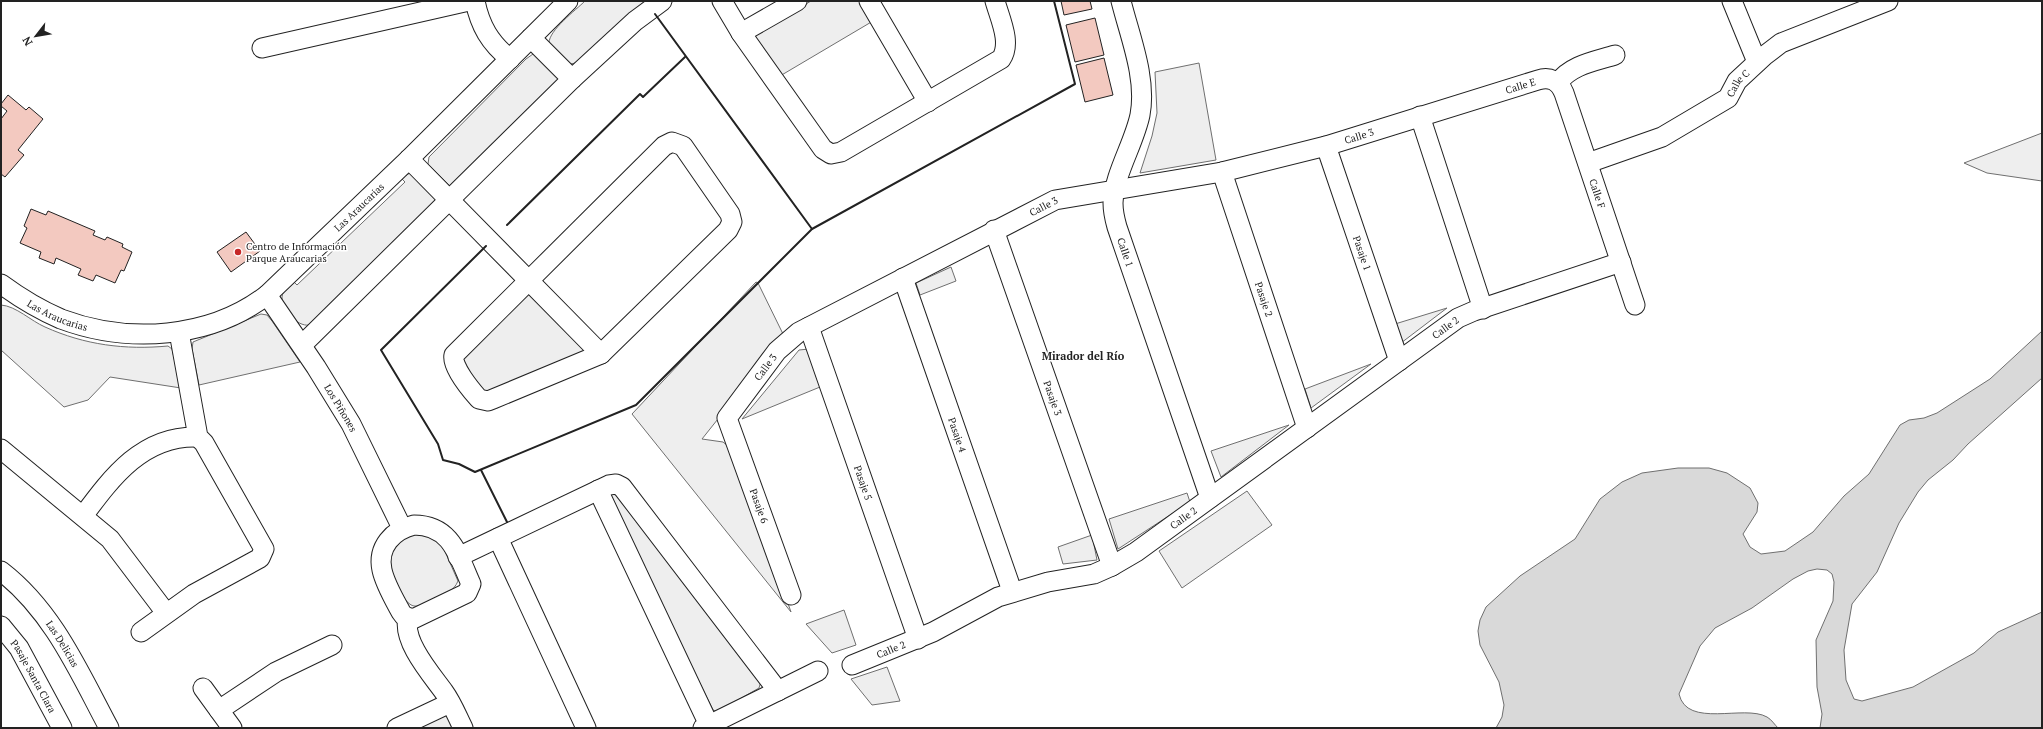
<svg xmlns="http://www.w3.org/2000/svg" width="2043" height="729" font-family="'PT Serif',serif">
<style>
.green{fill:#eee;stroke:#6f6f6f}
.water{fill:#d9d9d9;stroke:#6f6f6f}
.building{fill:#f3c9c0;stroke:#222}
.lines{fill:none;stroke-linecap:round;stroke-linejoin:round}
.minor-casing{stroke:#222;stroke-width:21}
.minor{stroke:#fff;stroke-width:19}
.wall{stroke:#222;stroke-width:2}
.poi-dot{fill:#c62828;stroke:#fff;stroke-width:1.5}
.labels{text-anchor:middle;dominant-baseline:central;stroke-width:3;stroke-linejoin:round;paint-order:stroke}
.street-label{font-size:10px;fill:#222;stroke:#fff}
.poi-label{font-size:10px;fill:#222;stroke:#fff;text-anchor:start}
.neighbourhood-label{font-size:11px;font-weight:bold;fill:#222;stroke:#fff}
</style>
<rect width="100%" height="100%" fill="#fff"/>
<!-- green -->
<g class="green">
<path d="M 585,1 L 645,1 L 581,59 L 576,63 L 570,64 L 549,43 C 549,30 576,10 585,1 Z"/>
<polygon points="811,1 862,1 873,21 780,76 757,42 754,35"/>
<path d="M 533,54 C 544,59 555,68 559,80 L 451,187 L 428,164 L 429,157 L 526,59 Z"/>
<polygon points="1199,63 1216,160 1140,173 1152,136 1157,113 1155,72"/>
<polygon points="2042,133 2042,181 1987,173 1964,163"/>
<path d="M 410,173 L 439,201 L 309,325 C 297,327 282,309 282,297 C 283,290 288,285 292,280 L 297,285 L 405,182 L 401,178 Z"/>
<polygon points="951,267 956,281 920,295 916,283"/>
<polygon points="756,282 758,283 784,336 702,439 723,442 734,451 791,612 632,414"/>
<polygon points="528,292 592,353 489,393 480,389 463,360 465,352"/>
<path d="M 1,305 C 16,306 31,321 45,327 C 85,345 125,350 168,346 L 172,349 L 181,388 L 110,377 L 88,400 L 64,407 L 1,350 Z"/>
<polygon points="1447,308 1401,343 1395,324"/>
<polygon points="261,314 267,315 272,321 300,362 199,385 192,349 193,342"/>
<polygon points="809,349 820,387 742,419 799,350"/>
<polygon points="1371,364 1311,408 1305,389"/>
<polygon points="1289,425 1221,477 1211,451"/>
<polygon points="1247,491 1272,525 1182,588 1159,551"/>
<polygon points="612,492 616,492 761,681 759,688 717,712 713,710 609,500"/>
<polygon points="1187,493 1190,502 1118,549 1109,519"/>
<path d="M 420,534 L 435,539 L 443,547 L 458,581 C 454,591 446,593 437,597 C 430,601 421,607 414,606 C 404,605 387,572 388,562 C 391,544 403,535 420,534 Z"/>
<polygon points="1092,535 1097,560 1063,564 1058,547"/>
<polygon points="844,610 856,645 832,653 806,624"/>
<polygon points="887,667 900,701 872,705 851,679"/>
<polygon points="444,713 449,717 455,728 415,728"/>
</g>
<!-- water -->
<path class="water" d="M 2042,331 L 2042,378 L 1968,444 L 1953,460 L 1928,480 L 1918,492 L 1899,523 L 1877,572 L 1852,604 L 1844,650 L 1846,680 L 1854,699 L 1862,701 L 1913,687 L 1974,653 L 1998,632 L 2042,612 L 2042,728 L 1820,728 L 1822,714 L 1817,687 L 1816,640 L 1833,601 L 1834,582 L 1832,574 L 1827,570 L 1817,569 L 1808,571 L 1793,579 L 1752,608 L 1715,628 L 1700,646 L 1679,694 C 1687,729 1744,704 1767,717 C 1771,719 1775,725 1778,728 L 1496,728 L 1502,717 L 1504,705 L 1499,682 L 1480,645 L 1478,631 L 1480,620 L 1486,607 L 1520,576 L 1575,539 L 1600,499 L 1622,482 L 1642,473 L 1678,468 L 1709,468 L 1727,473 L 1750,488 L 1758,503 L 1757,512 L 1743,534 L 1750,547 L 1761,554 L 1785,551 L 1813,532 L 1844,496 L 1869,474 L 1900,425 L 1909,420 L 1924,418 L 1937,413 L 1990,379 Z"/>
<!-- building -->
<g class="building">
<polygon points="1061,1 1090,1 1092,9 1064,15"/>
<polygon points="1095,18 1104,55 1075,62 1066,25"/>
<polygon points="1104,58 1113,95 1085,102 1076,65"/>
<polygon points="8,95 26,110 29,107 43,119 18,150 24,155 5,177 1,174 1,119 7,111 1,106 1,104"/>
<polygon points="31,209 46,215 48,211 95,231 93,235 105,240 107,237 123,244 122,247 132,252 124,271 121,270 115,283 96,275 93,281 78,275 81,269 56,258 54,264 39,258 41,252 20,243 27,228 24,226"/>
<polygon points="246,232 260,251 231,272 217,252"/>
</g>
<g class="lines">
<!-- minor casing -->
<g class="minor-casing">
<g id="minor">
<path d="M 475,1 C 480,26 490,43 510,59"/>
<path d="M 722,1 L 741,33 L 823,149 L 831,154 L 841,152 L 1001,59 C 1012,43 1000,19 995,1"/>
<polyline points="869,1 928,102"/>
<path id="s1" d="M 1121,1 C 1130,37 1147,78 1140,115 C 1134,144 1114,174 1113,203 C 1113,211 1115,220 1117,227 L 1210,498"/>
<polyline points="1732,1 1757,62"/>
<polyline points="741,33 797,1"/>
<polyline points="531,38 572,79"/>
<polyline points="262,48 469,1"/>
<path d="M 1558,83 C 1570,65 1596,61 1615,55"/>
<polyline points="1420,116 1483,309"/>
<path d="M 672,142 L 683,146 L 730,214 L 732,222 L 728,230 L 601,354 L 493,399 L 488,401 L 479,399 C 471,390 451,366 454,355 L 664,146 Z"/>
<path id="s2" d="M 1326,146 L 1399,361"/>
<polyline points="409,159 601,354"/>
<path id="s3" d="M 1588,163 L 1662,137 L 1728,98 L 1737,81 L 1764,56 L 1781,43 L 1888,1"/>
<path id="s4" d="M 1222,172 L 1307,428"/>
<path id="s5" d="M 994,230 L 1112,566"/>
<path id="s6" d="M 903,278 L 1012,591"/>
<path id="s7" d="M 1,284 C 20,298 40,310 61,319 C 128,344 210,339 267,295 L 409,159 L 568,1"/>
<path id="s8" d="M 267,295 L 316,367 L 351,424 L 402,528"/>
<path id="s9" d="M 809,327 L 918,639"/>
<polyline points="302,345 572,79 635,21 662,1"/>
<polyline points="1,449 110,539 166,613"/>
<polyline points="598,490 709,725"/>
<path d="M 83,516 C 112,477 143,435 198,437"/>
<path d="M 414,525 C 451,525 458,555 471,584 L 467,593 L 413,619 L 404,616 L 401,612 C 394,599 385,584 382,570 C 377,547 393,530 414,525 Z"/>
<polyline points="498,538 586,728"/>
<polyline points="458,557 609,485 616,484 622,487 778,691"/>
<path id="s10" d="M 1,571 C 53,611 79,672 109,728"/>
<path id="s11" d="M 791,595 L 727,418 L 777,351 L 799,332 L 1055,200 L 1222,172 L 1326,146 L 1538,80 C 1550,76 1559,81 1564,93 L 1635,305"/>
<path d="M 408,618 C 402,641 431,674 444,692 C 452,703 457,716 463,728"/>
<path id="s12" d="M 1,626 L 19,648 L 62,728"/>
<polyline points="141,632 194,594 260,558 264,549 204,443 198,437 179,332"/>
<path id="s13" d="M 852,665 L 933,632 L 998,597 L 1048,582 L 1094,574 L 1112,566 L 1136,552 L 1458,318 L 1474,311 L 1621,262"/>
<polyline points="203,688 232,728"/>
<polyline points="219,710 276,672 332,645"/>
<polyline points="397,728 450,703"/>
<polyline points="703,728 818,671"/>
</g>
</g>
<!-- minor -->
<use href="#minor" class="minor"/>
<!-- wall -->
<g class="wall">
<polyline points="655,14 812,229"/>
<polyline points="507,225 640,94 643,97 685,57"/>
<polyline points="486,246 381,350 438,444 443,460 459,464 475,472 636,405 812,229 1075,84 1054,1"/>
<polyline points="481,470 507,522"/>
</g>
</g>
<!-- markers -->
<circle class="poi-dot" cx="238" cy="252" r="4"/>
<g class="labels">
<!-- street labels -->
<g class="street-label">
<text stroke="none"><textPath href="#s3" startOffset="173">Calle C</textPath></text>
<text stroke="none"><textPath href="#s11" startOffset="1069">Calle E</textPath></text>
<text stroke="none"><textPath href="#s11" startOffset="900">Calle 3</textPath></text>
<text stroke="none"><textPath href="#s11" startOffset="1226">Calle F</textPath></text>
<text stroke="none"><textPath href="#s11" startOffset="576">Calle 3</textPath></text>
<text stroke="none"><textPath href="#s7" startOffset="413">Las Araucarias</textPath></text>
<text stroke="none"><textPath href="#s1" startOffset="260">Calle 1</textPath></text>
<text stroke="none"><textPath href="#s2" startOffset="113">Pasaje 1</textPath></text>
<text stroke="none"><textPath href="#s4" startOffset="134">Pasaje 2</textPath></text>
<text stroke="none"><textPath href="#s7" startOffset="65">Las Araucarias</textPath></text>
<text stroke="none"><textPath href="#s13" startOffset="690">Calle 2</textPath></text>
<text stroke="none"><textPath href="#s11" startOffset="252">Calle 3</textPath></text>
<text stroke="none"><textPath href="#s5" startOffset="178">Pasaje 3</textPath></text>
<text stroke="none"><textPath href="#s8" startOffset="135">Los Piñones</textPath></text>
<text stroke="none"><textPath href="#s6" startOffset="166">Pasaje 4</textPath></text>
<text stroke="none"><textPath href="#s9" startOffset="165">Pasaje 5</textPath></text>
<text transform="translate(759 506) rotate(70)">Pasaje 6</text>
<text stroke="none"><textPath href="#s13" startOffset="366">Calle 2</textPath></text>
<text stroke="none"><textPath href="#s10" startOffset="96">Las Delicias</textPath></text>
<text stroke="none"><textPath href="#s13" startOffset="42">Calle 2</textPath></text>
<text stroke="none"><textPath href="#s12" startOffset="60">Pasaje Santa Clara</textPath></text>
</g>
<!-- poi labels -->
<g class="poi-label">
<text x="246" y="246">Centro de Información<tspan x="246" dy="12">Parque Araucarias</tspan></text>
</g>
<!-- neighbourhood labels -->
<g class="neighbourhood-label">
<text x="1083" y="356">Mirador del Río</text>
</g>
</g>
<!-- border -->
<rect width="2043" height="729" fill="none" stroke="#222222" stroke-width="4"/>
<!-- north arrow -->
<g transform="translate(36 36) rotate(239)" stroke="#ffffff" stroke-width="3" paint-order="stroke">
<path d="M0-3L7 15L0 10L-7 15Z" fill="#222222"/>
<text y="-6" font-size="11" font-weight="bold" text-anchor="middle" fill="#222222">N</text>
</g>
</svg>
